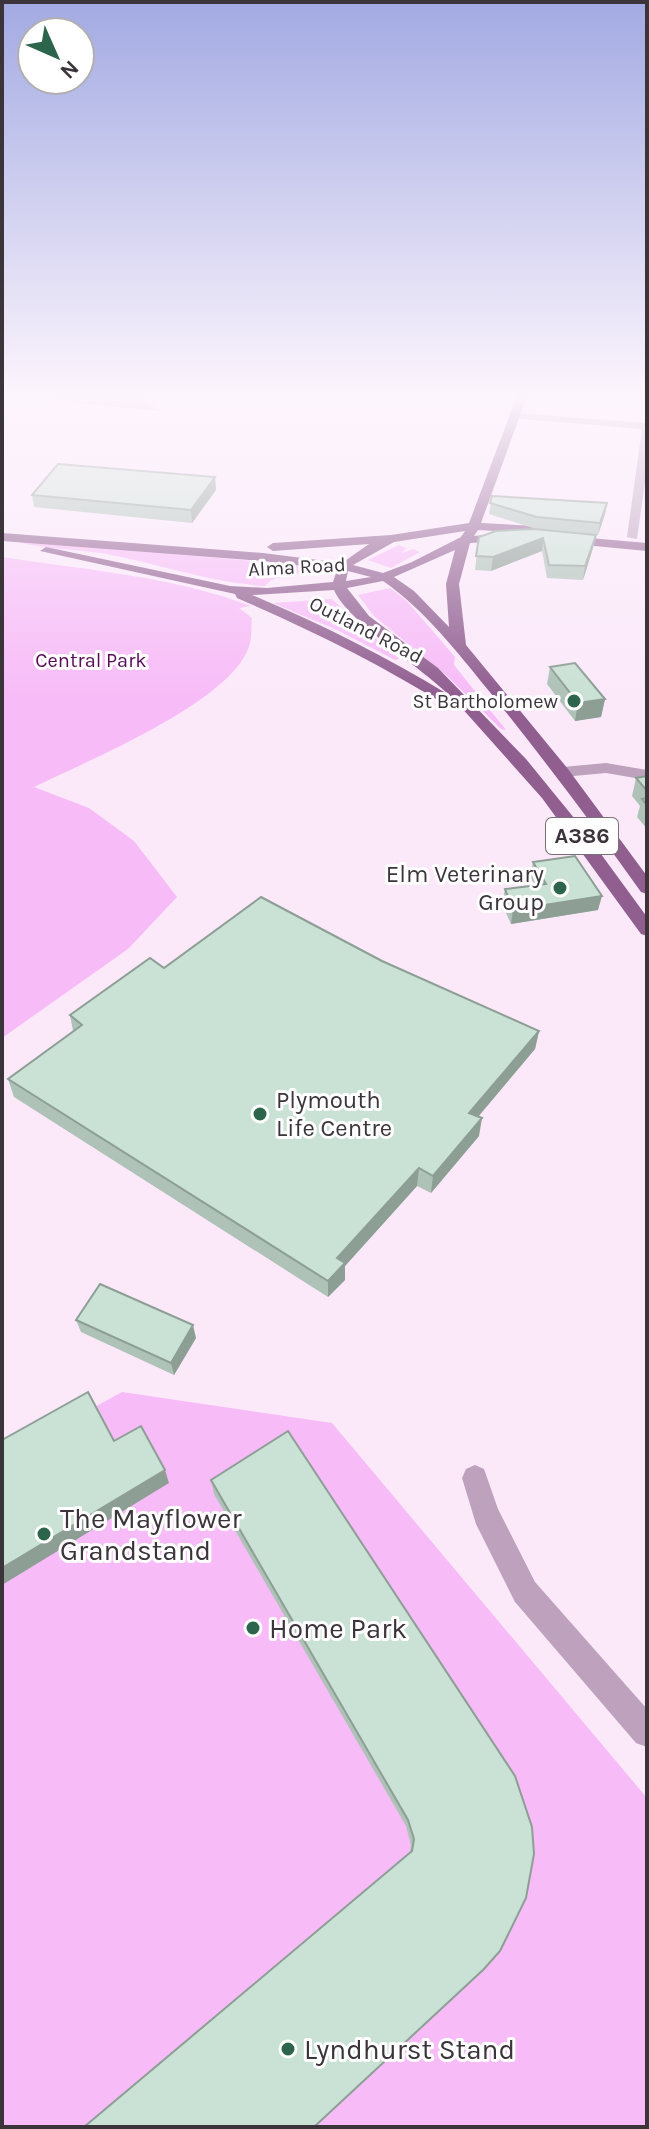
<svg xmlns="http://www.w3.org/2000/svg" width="649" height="2129" font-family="Karla,sans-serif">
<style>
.green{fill:#f7bcf7}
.forest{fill:#d698d6}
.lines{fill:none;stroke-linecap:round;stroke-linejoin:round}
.minor{fill:#bda1bd;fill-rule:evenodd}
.major{fill:#905f90;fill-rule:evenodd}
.wall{fill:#aec2b7}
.shaded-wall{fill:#8d9e95}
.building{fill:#cae1d5;stroke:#8d9e95;stroke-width:2}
.poi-dot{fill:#2c644c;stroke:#fff;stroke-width:3}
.labels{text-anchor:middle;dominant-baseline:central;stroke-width:6;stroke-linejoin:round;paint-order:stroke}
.far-street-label{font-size:20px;fill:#3b343b;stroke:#fff}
.far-park-label{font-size:20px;fill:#570b5a;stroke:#fff}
.far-poi-label{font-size:20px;fill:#3b343b;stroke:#fff;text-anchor:end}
.shield{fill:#fff;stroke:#767176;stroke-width:2}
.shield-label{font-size:22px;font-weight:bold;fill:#3b343b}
.poi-label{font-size:24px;fill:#3b343b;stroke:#fff;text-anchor:end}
.near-poi-label{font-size:28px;fill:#3b343b;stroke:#fff;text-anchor:start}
</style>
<rect width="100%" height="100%" fill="#fbe9fa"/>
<!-- green -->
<g class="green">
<path d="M 17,541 L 324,567 L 271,580 L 265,586 C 211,583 160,564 107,554 C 84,550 32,548 17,541 Z"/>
<polygon points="399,545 406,548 402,553 413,549 420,552 391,568 368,560"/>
<path d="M 2,557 C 85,570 172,576 251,606 L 239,608 L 252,618 C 251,626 252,635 250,643 C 237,700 85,762 34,787 L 89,808 L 134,841 L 177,897 L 128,949 L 2,1038 Z"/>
<polygon points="390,588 406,600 455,657 454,665 506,730 501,729 446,675 374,616 358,595"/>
<polygon points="332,599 399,659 395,660 337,630 273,603"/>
<polygon points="122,1392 332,1423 647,1798 647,2127 2,2127 2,1458"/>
</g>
<!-- forest -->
<polygon class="forest" points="53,396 155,396 143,401 161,411 45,400"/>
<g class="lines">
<!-- minor -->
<g class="minor">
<polygon points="513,413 647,423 647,468 637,539 627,537 642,429 510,418"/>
<polygon points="606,763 647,770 647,780 606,773 563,777 555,772 563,767"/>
<polygon points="475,1465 484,1469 498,1509 535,1582 647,1709 647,1747 636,1743 515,1602 476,1524 462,1478 466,1469"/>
</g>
<!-- major -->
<g class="major">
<path d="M 517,396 L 527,396 L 481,523 L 575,528 L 581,532 L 575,536 L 478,530 L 474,536 L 503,533 L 509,537 L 503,541 L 470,543 L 459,584 L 466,645 L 568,769 L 647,876 L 647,894 L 641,892 C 592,823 542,757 489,691 C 457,652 425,610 383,581 L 347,588 L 369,616 L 438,668 L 526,759 L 579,824 L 647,917 L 647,936 L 641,934 L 542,798 L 460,706 L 449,707 C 380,664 311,630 237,598 L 235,594 L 40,551 L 46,547 L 230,586 L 267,588 L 333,582 L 337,570 L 263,561 L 2,541 L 2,533 L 263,553 L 342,563 L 369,544 L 273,551 L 267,547 L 273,543 L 391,535 L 469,523 ZM 465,531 L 461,537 L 412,562 L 383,573 L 353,565 L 394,542 ZM 455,550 L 446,584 L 449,627 L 414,591 L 394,577 ZM 348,571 L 371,577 L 346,581 ZM 334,590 C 347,621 421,667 449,695 C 385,656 321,624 252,595 Z"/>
<polygon points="567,536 647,543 647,551 563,543 563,537"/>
</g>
</g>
<!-- wall -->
<g class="wall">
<polygon points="215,477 216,490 192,523 34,507 32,495"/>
<polygon points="492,496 607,503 605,514 598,535 536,529 489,514"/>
<polygon points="596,535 593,548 583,580 547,578 542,551 491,571 475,570 479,537"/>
<polygon points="550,667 605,699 601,717 575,721 547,684"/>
<polygon points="647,776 647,829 637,817 640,806 632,796 636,778"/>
<polygon points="533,862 598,910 511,924 502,904 505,889 535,885 530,877"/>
<polygon points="382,961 539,1031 535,1049 478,1117 479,1136 431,1193 417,1186 345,1266 345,1280 328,1297 14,1097 8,1079 73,1031 70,1015 164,968"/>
<polygon points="76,1320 196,1338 174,1375 81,1332"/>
<polygon points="211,1480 515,1776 410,1852 411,1845 406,1826 214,1494"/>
</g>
<!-- shaded-wall -->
<g class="shaded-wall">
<polygon points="215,477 216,490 192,523 191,510"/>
<polygon points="607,503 605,514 598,535 600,523"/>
<polygon points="596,535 593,548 583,580 585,566"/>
<polygon points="543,538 542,551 491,571 493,557"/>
<polygon points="605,699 601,717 575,721 578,703"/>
<polygon points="602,896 598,910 511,924 513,910"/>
<polygon points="539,1031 535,1049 466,1131 469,1113"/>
<polygon points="482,1118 479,1136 431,1193 433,1176"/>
<polygon points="419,1168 417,1186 345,1266 345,1280 328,1297 328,1281 337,1258"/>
<polygon points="193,1325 196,1338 174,1375 171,1363"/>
<polygon points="165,1470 169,1483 2,1585 2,1568"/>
</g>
<!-- building -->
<g class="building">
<polygon points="58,464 215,477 191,510 32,495"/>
<polygon points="492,496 607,503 600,523 537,517 490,503"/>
<polygon points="534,529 596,535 585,566 549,565 543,538 493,557 476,556 479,537 496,531"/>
<polygon points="575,663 605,699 578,703 550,667"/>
<polygon points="647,776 647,791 636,778"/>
<polygon points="647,798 647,805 642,799"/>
<polygon points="575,856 602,896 513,910 505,889 546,884 533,862"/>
<polygon points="261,897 382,961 539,1031 469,1113 482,1118 433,1176 419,1168 337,1258 345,1263 328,1281 8,1079 82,1025 70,1015 150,958 164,968"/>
<polygon points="100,1284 193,1325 171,1363 76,1320"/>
<polygon points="88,1392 114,1441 141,1426 165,1470 2,1568 2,1440"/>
<polygon points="288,1431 515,1776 532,1827 534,1854 526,1898 500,1951 484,1969 314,2127 84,2127 412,1851 414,1839 408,1820 211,1480"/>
</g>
<!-- sky -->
<linearGradient id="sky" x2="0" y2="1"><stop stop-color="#a2aae2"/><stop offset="0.57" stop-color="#fdf5fd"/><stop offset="1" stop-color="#fdf5fd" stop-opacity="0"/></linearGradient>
<rect width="649" height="694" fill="url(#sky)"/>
<!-- markers -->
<g class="poi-dot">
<circle cx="574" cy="701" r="8"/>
<circle cx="560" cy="888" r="8"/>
<circle cx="260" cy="1114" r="8"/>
<circle cx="44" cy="1534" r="8"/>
<circle cx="253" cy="1628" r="8"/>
<circle cx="288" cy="2049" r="8"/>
</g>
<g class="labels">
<!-- far-street labels -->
<g class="far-street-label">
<text transform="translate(297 567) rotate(-3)">Alma Road</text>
<text transform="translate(366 630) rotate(27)">Outland Road</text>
</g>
<!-- far-park labels -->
<g class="far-park-label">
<text x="91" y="660">Central Park</text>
</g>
<!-- far-poi labels -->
<g class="far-poi-label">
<text x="558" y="701">St Bartholomew</text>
</g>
<!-- shield labels -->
<rect class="shield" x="546" y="818" width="72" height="36" rx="6"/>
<g class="shield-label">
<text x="582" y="836">A386</text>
</g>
<!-- poi labels -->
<g class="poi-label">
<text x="544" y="874">Elm Veterinary<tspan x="544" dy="28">Group</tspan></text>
<text x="276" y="1100" text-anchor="start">Plymouth<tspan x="276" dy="28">Life Centre</tspan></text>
</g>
<!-- near-poi labels -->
<g class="near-poi-label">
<text x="60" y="1518">The Mayflower<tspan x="60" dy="32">Grandstand</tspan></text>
<text x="269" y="1628">Home Park</text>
<text x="304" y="2049">Lyndhurst Stand</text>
</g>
</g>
<!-- border -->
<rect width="649" height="2129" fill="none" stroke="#3b343b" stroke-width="8"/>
<!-- north arrow -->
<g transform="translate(56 56) rotate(135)"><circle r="38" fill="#ffffff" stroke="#b1aeb1" stroke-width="2"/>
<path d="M0-6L14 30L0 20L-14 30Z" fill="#2c644c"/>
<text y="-12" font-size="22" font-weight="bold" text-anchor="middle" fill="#3b343b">N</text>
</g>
</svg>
